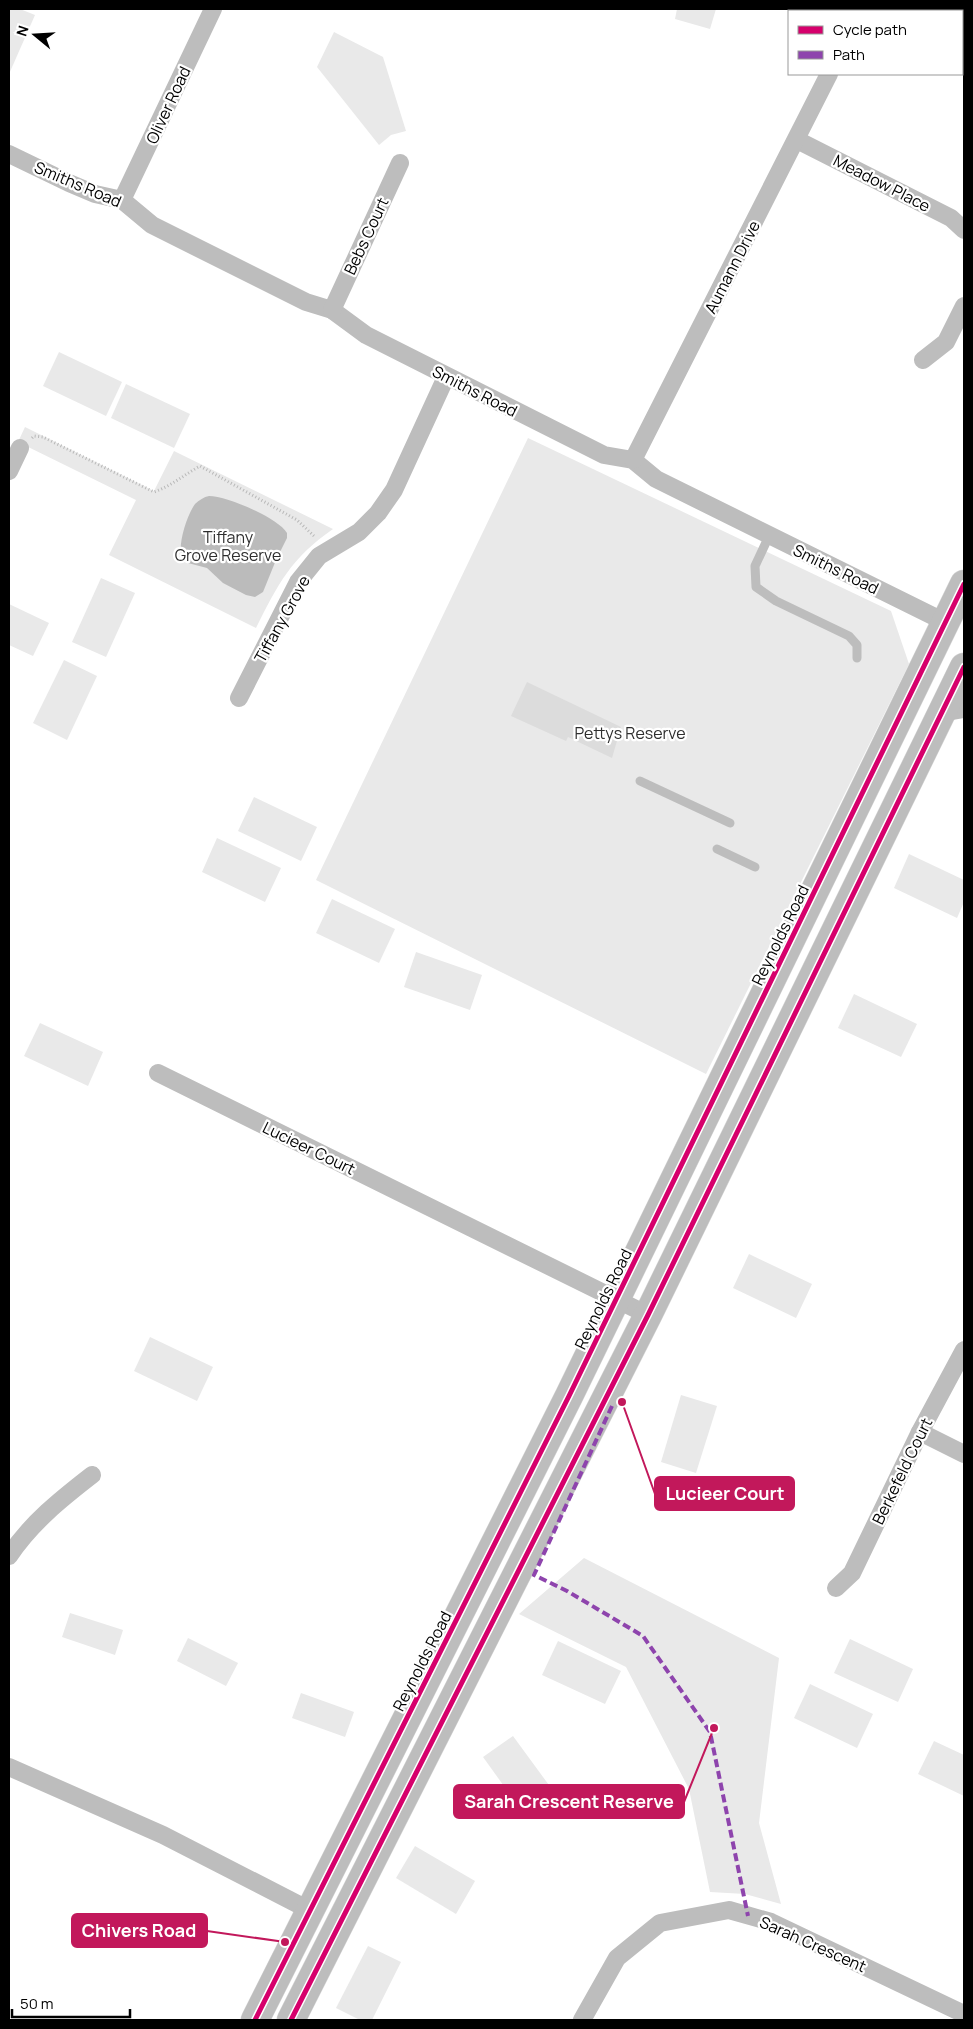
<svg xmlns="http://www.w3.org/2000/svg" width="973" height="2029" font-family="Manrope,sans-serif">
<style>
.green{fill:#e9e9e9}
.water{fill:#bbb}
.building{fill:#dcdcdc}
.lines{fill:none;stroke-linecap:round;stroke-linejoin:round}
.primary-casing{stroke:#dbdbdb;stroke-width:29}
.path{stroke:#b8b8b8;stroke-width:3;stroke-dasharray:1 2.5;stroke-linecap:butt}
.lane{stroke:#bdbdbd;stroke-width:9}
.street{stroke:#bdbdbd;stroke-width:18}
.primary{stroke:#bdbdbd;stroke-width:28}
.quiet{stroke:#8e44ad;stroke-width:4;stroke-dasharray:8 4;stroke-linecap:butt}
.cycleway-casing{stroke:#fff;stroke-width:8}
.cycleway{stroke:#d6006c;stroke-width:5}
.labels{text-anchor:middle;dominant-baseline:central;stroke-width:4.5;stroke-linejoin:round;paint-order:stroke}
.street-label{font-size:16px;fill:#000;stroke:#fff}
.park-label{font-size:16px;fill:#2e2e2e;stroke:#fff}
.leader{fill:none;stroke:#c2185b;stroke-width:2}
.callout-dot{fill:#c2185b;stroke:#fff;stroke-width:2}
.callout{fill:#c2185b;stroke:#c2185b;stroke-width:2}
.callout-label{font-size:18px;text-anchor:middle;font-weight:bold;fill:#fff}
</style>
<rect width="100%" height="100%" fill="#fff"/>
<!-- green -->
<g class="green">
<polygon points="9,9 20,9 35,15 9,74"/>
<polygon points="677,9 716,9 710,29 675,19"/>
<polygon points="334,32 383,57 406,131 391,135 379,145 317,67"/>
<polygon points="59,352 122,382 106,416 43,386"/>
<polygon points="126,384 190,414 174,448 111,418"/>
<path d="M 25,427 L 154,491 L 174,451 L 333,529 C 291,558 278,584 256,628 L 109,555 L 136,500 L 18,442 Z"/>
<polygon points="528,438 891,611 909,664 706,1074 316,880"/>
<polygon points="101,578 135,593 106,657 72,642"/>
<polygon points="9,604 49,623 33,656 9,645"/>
<polygon points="64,660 97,676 67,740 33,723"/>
<polygon points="254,797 317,827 301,861 238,831"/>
<polygon points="217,838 281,868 265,902 202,872"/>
<polygon points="909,854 964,880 964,902 957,918 894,888"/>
<polygon points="332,899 395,929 379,963 316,933"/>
<polygon points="416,952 482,975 470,1010 404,987"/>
<polygon points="854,994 917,1024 901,1057 838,1028"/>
<polygon points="40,1023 103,1052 88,1086 24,1056"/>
<polygon points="749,1254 812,1284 796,1318 733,1288"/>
<polygon points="150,1337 213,1367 197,1401 134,1371"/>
<polygon points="681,1395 717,1406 696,1473 661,1462"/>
<polygon points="584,1558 779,1658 759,1823 781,1904 745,1894 710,1892 689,1789 626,1667 519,1614"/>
<polygon points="70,1613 123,1630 115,1655 62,1637"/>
<polygon points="188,1638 238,1663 226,1686 177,1661"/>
<polygon points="850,1639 913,1669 898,1702 834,1673"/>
<polygon points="558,1641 621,1671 605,1704 542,1675"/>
<polygon points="810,1684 873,1714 857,1748 794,1718"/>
<polygon points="301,1693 354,1712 345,1737 292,1718"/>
<polygon points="513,1736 554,1792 524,1814 483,1757"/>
<polygon points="934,1741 964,1755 964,1796 918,1774"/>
<polygon points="415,1846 475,1881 456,1914 396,1878"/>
<polygon points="368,1946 401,1962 372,2020 360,2020 336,2008"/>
</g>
<!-- water -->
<path class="water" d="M 209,496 C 227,496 278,518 287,533 L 287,538 L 276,560 L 263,592 L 255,597 L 246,595 L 223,583 L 207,568 L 188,563 L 182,559 C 177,545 187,515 195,504 C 199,500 204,497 209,496 Z"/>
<!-- building -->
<polygon class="building" points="527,682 621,727 612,758 568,737 566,741 511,716"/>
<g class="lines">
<!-- primary casing -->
<g class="primary-casing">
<g id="primary">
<polyline points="255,2020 569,1396 964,584"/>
<polyline points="291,2020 648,1315 964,667"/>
</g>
</g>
<!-- path -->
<path class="path" d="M 32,438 L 34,436 L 43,437 L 154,492 C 171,486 184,475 200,466 L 297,520 L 314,536"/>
<!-- lane -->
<g class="lane">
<polyline points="769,536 755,566 756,587 776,601 849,636 857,645 857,658"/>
<polyline points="640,781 730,823"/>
<polyline points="717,849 755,867"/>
</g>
<!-- street -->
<g class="street">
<polyline points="859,11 861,9"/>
<polyline points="797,140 951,218 964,230"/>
<polyline points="9,154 69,183 95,194 122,200 152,225 306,302 332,310 366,335 604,455 633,460 656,479 945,622"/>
<polyline points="122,200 213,9"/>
<polyline points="332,310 400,163"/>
<polyline points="923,360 946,342 964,306"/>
<polyline points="633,460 829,74"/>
<polyline points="9,471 20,448"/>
<polyline points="239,698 298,582 319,556 359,532 378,513 394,490 446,377"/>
<polyline points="941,713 964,709"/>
<polyline points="158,1073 648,1315"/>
<polyline points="920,1432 964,1454"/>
<path d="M 9,1556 C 31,1523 61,1499 92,1475"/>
<polyline points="836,1588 852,1573 920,1432 964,1350"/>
<polyline points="9,1767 163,1835 311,1911"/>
<polyline points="582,2020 617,1958 660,1923 729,1910 771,1922 964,2014"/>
</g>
<!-- primary -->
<use href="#primary" class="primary"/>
<!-- quiet -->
<polyline class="quiet" points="612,1406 534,1575 567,1591 643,1636 710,1732 748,1916"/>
<!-- cycleway casing -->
<g class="cycleway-casing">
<g id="cycleway">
<polyline points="255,2020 569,1396 964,584"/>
<polyline points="291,2020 648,1315 964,667"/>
</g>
</g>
<!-- cycleway -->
<use href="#cycleway" class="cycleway"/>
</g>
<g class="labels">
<!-- street labels -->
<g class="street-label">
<text transform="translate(168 105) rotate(-65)">Oliver Road</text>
<text transform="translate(882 183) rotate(27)">Meadow Place</text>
<text transform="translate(78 184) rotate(23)">Smiths Road</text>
<text transform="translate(366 236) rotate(-65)">Bebs Court</text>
<text transform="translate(732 267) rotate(-63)">Aumann Drive</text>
<text transform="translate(475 391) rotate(27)">Smiths Road</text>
<text transform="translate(836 569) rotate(26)">Smiths Road</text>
<text transform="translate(282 619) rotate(-61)">Tiffany Grove</text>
<text transform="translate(780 935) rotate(-64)">Reynolds Road</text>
<text transform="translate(309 1148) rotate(26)">Lucieer Court</text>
<text transform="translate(603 1299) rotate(-64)">Reynolds Road</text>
<text transform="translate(902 1471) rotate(-64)">Berkefeld Court</text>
<text transform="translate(422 1661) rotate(-63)">Reynolds Road</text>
<text transform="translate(813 1944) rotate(24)">Sarah Crescent</text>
</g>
<!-- park labels -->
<g class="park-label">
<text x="228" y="537">Tiffany<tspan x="228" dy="18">Grove Reserve</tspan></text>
<text x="630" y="733">Pettys Reserve</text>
</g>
</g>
<!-- callouts -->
<path class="leader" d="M622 1402L655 1494M714 1728L684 1802M285 1942L207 1931"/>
<g class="callout-dot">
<circle cx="622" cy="1402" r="5"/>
<circle cx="714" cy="1728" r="5"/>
<circle cx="285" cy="1942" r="5"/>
</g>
<g class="callout">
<rect x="655" y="1477" width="139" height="33" rx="5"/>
<rect x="454" y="1785" width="230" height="33" rx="5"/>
<rect x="72" y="1914" width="135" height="33" rx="5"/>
</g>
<g class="callout-label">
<text x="725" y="1500">Lucieer Court</text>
<text x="569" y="1808">Sarah Crescent Reserve</text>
<text x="139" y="1937">Chivers Road</text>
</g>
<!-- border -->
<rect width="973" height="2029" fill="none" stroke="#000000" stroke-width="20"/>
<!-- legend -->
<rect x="788" y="10" width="175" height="65" fill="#ffffff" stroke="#999999"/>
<rect x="798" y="26" width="25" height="8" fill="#d6006c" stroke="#999999"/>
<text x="833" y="35" font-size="15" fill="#000000">Cycle path</text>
<rect x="798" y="51" width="25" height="8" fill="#8e44ad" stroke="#999999"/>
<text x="833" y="60" font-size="15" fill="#000000">Path</text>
<!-- north arrow -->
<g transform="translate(35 35) rotate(288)" stroke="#ffffff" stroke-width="4" paint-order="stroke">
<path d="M0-4L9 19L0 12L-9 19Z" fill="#000000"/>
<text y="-8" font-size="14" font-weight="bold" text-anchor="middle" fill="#000000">N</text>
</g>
<!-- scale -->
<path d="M12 2009v8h118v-8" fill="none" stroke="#000000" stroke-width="2.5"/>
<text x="20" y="2009" font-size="15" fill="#000000" stroke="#ffffff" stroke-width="4" paint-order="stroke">50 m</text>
</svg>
